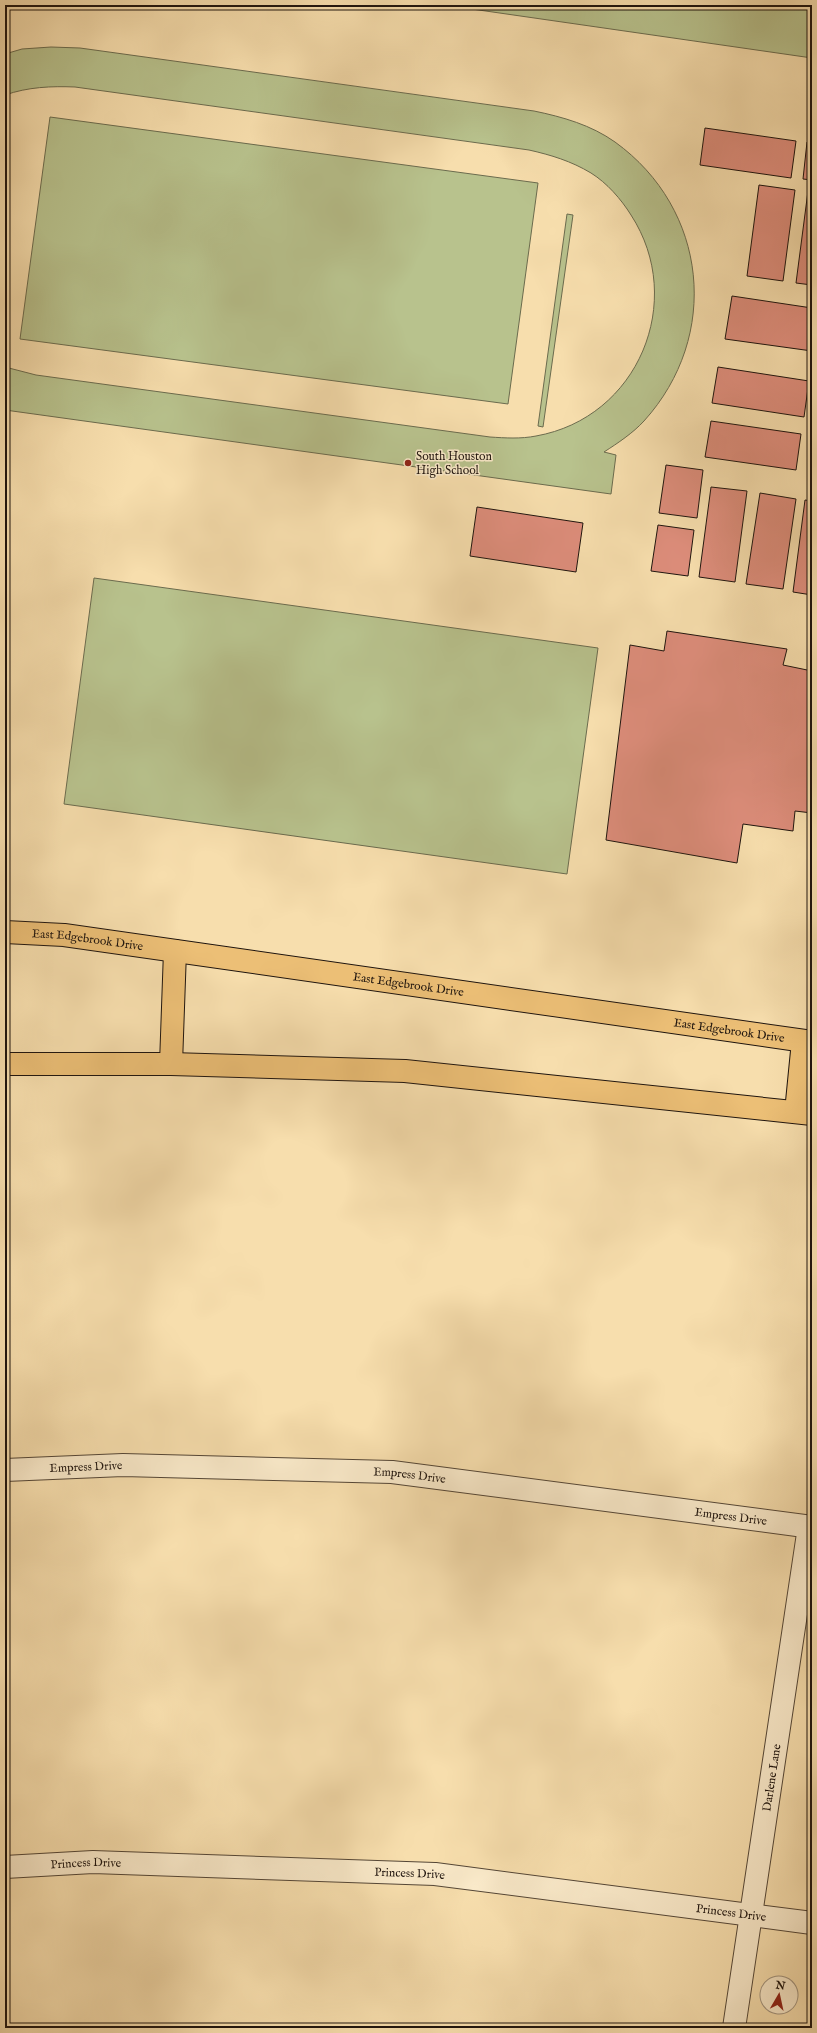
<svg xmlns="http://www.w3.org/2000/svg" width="817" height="2033" font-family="'IM FELL English',serif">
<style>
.green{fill:#b8c28d;stroke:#6b6b4e}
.building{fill:#dd8d7b;stroke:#1e140e}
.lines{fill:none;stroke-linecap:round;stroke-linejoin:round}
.minor-casing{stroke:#544636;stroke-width:24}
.major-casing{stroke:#1e140e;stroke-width:24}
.minor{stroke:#faeaca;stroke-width:22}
.major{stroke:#ecbf76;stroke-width:22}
.poi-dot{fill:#8f2418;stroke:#faeaca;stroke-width:1.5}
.labels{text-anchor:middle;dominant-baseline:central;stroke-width:3;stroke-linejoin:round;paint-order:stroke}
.poi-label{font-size:12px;fill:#1e140e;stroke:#faeaca;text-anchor:start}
.street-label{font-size:12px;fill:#1e140e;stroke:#faeaca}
</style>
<rect width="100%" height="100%" fill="#f7dead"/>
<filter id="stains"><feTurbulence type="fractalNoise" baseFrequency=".005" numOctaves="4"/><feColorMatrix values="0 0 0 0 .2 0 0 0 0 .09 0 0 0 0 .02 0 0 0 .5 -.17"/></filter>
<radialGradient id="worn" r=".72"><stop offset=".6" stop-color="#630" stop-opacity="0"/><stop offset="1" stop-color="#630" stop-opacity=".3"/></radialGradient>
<!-- green -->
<g class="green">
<polygon points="444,5 812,5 812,58"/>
<path d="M 51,47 L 80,48 L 534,111 C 563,117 591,125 615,142 C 708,209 721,336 644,421 C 633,433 618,443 604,452 L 616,455 L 611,494 L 5,410 L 5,367 L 36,375 L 490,437 C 505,438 521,439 536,436 C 638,418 687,301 631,215 C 621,199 607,183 591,173 C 571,161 551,155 529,150 L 75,87 C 51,86 28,87 5,95 L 5,54 L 22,49 Z"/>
<polygon points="50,117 538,183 508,404 20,339"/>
<polygon points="567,214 573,215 543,427 538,426"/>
<polygon points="94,578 598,648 567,874 64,804"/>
</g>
<!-- building -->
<g class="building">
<polygon points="705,128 796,141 791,178 700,165"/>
<polygon points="807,142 812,143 812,180 803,179"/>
<polygon points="759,185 795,190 783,281 747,276"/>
<polygon points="808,191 812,192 812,285 796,283"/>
<polygon points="732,296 812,308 812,351 725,339"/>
<polygon points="718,367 809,381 804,417 712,403"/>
<polygon points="711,421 801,434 796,470 705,457"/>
<polygon points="666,465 703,470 697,518 659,513"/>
<polygon points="711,487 747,491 735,582 699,577"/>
<polygon points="760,493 796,499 783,589 746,584"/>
<polygon points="805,500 812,501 812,595 793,592"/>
<polygon points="477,507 583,523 576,572 470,556"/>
<polygon points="658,525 694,530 688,576 651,571"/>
<polygon points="667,631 787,649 783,665 812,671 812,813 795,811 793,831 743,824 737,863 606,840 630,645 664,651"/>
</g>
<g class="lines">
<!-- minor casing -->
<g class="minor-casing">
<g id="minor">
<path id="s1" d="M 5,1470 L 123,1465 L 392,1472 L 812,1527"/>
<path id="s2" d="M 5,1867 L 93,1862 L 435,1874 L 812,1923"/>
<path id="s3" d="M 734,2028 L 809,1527"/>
</g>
</g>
<!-- major casing -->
<g class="major-casing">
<g id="major">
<path id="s4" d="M 5,932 L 64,935 L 812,1042"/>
<polyline points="5,1064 171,1064 405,1071 812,1114"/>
<polyline points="171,1064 175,951"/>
<polyline points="796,1112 803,1041"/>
</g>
</g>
<!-- minor -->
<use href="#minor" class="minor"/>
<!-- major -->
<use href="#major" class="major"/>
</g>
<!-- markers -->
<circle class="poi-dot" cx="408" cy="463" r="4"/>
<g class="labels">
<!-- poi labels -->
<g class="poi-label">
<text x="416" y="456">South Houston<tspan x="416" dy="14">High School</tspan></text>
</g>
<!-- street labels -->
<g class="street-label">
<text stroke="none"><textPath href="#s4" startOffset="83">East Edgebrook Drive</textPath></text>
<text stroke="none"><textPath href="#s4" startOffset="407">East Edgebrook Drive</textPath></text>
<text stroke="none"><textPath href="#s4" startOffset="731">East Edgebrook Drive</textPath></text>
<text stroke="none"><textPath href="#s1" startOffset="81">Empress Drive</textPath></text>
<text stroke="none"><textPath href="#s1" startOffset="405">Empress Drive</textPath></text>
<text stroke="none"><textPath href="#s1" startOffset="729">Empress Drive</textPath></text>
<text stroke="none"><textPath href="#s3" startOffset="253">Darlene Lane</textPath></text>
<text stroke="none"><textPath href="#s2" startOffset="81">Princess Drive</textPath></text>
<text stroke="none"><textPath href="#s2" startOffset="405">Princess Drive</textPath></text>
<text stroke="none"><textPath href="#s2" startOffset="729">Princess Drive</textPath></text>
</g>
</g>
<!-- margin -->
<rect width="817" height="2033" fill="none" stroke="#f7dead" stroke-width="20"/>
<rect x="6" y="6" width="805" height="2021" fill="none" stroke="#1e140e" stroke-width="2"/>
<rect x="10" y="10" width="797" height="2013" fill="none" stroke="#1e140e"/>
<!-- north arrow -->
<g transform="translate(779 1995) rotate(9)"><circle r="19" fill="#faeaca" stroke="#a2947f"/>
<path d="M0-3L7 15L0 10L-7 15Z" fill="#8f2418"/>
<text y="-6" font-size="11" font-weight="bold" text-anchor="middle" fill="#1e140e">N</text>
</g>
<rect width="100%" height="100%" filter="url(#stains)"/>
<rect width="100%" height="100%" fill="url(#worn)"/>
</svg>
